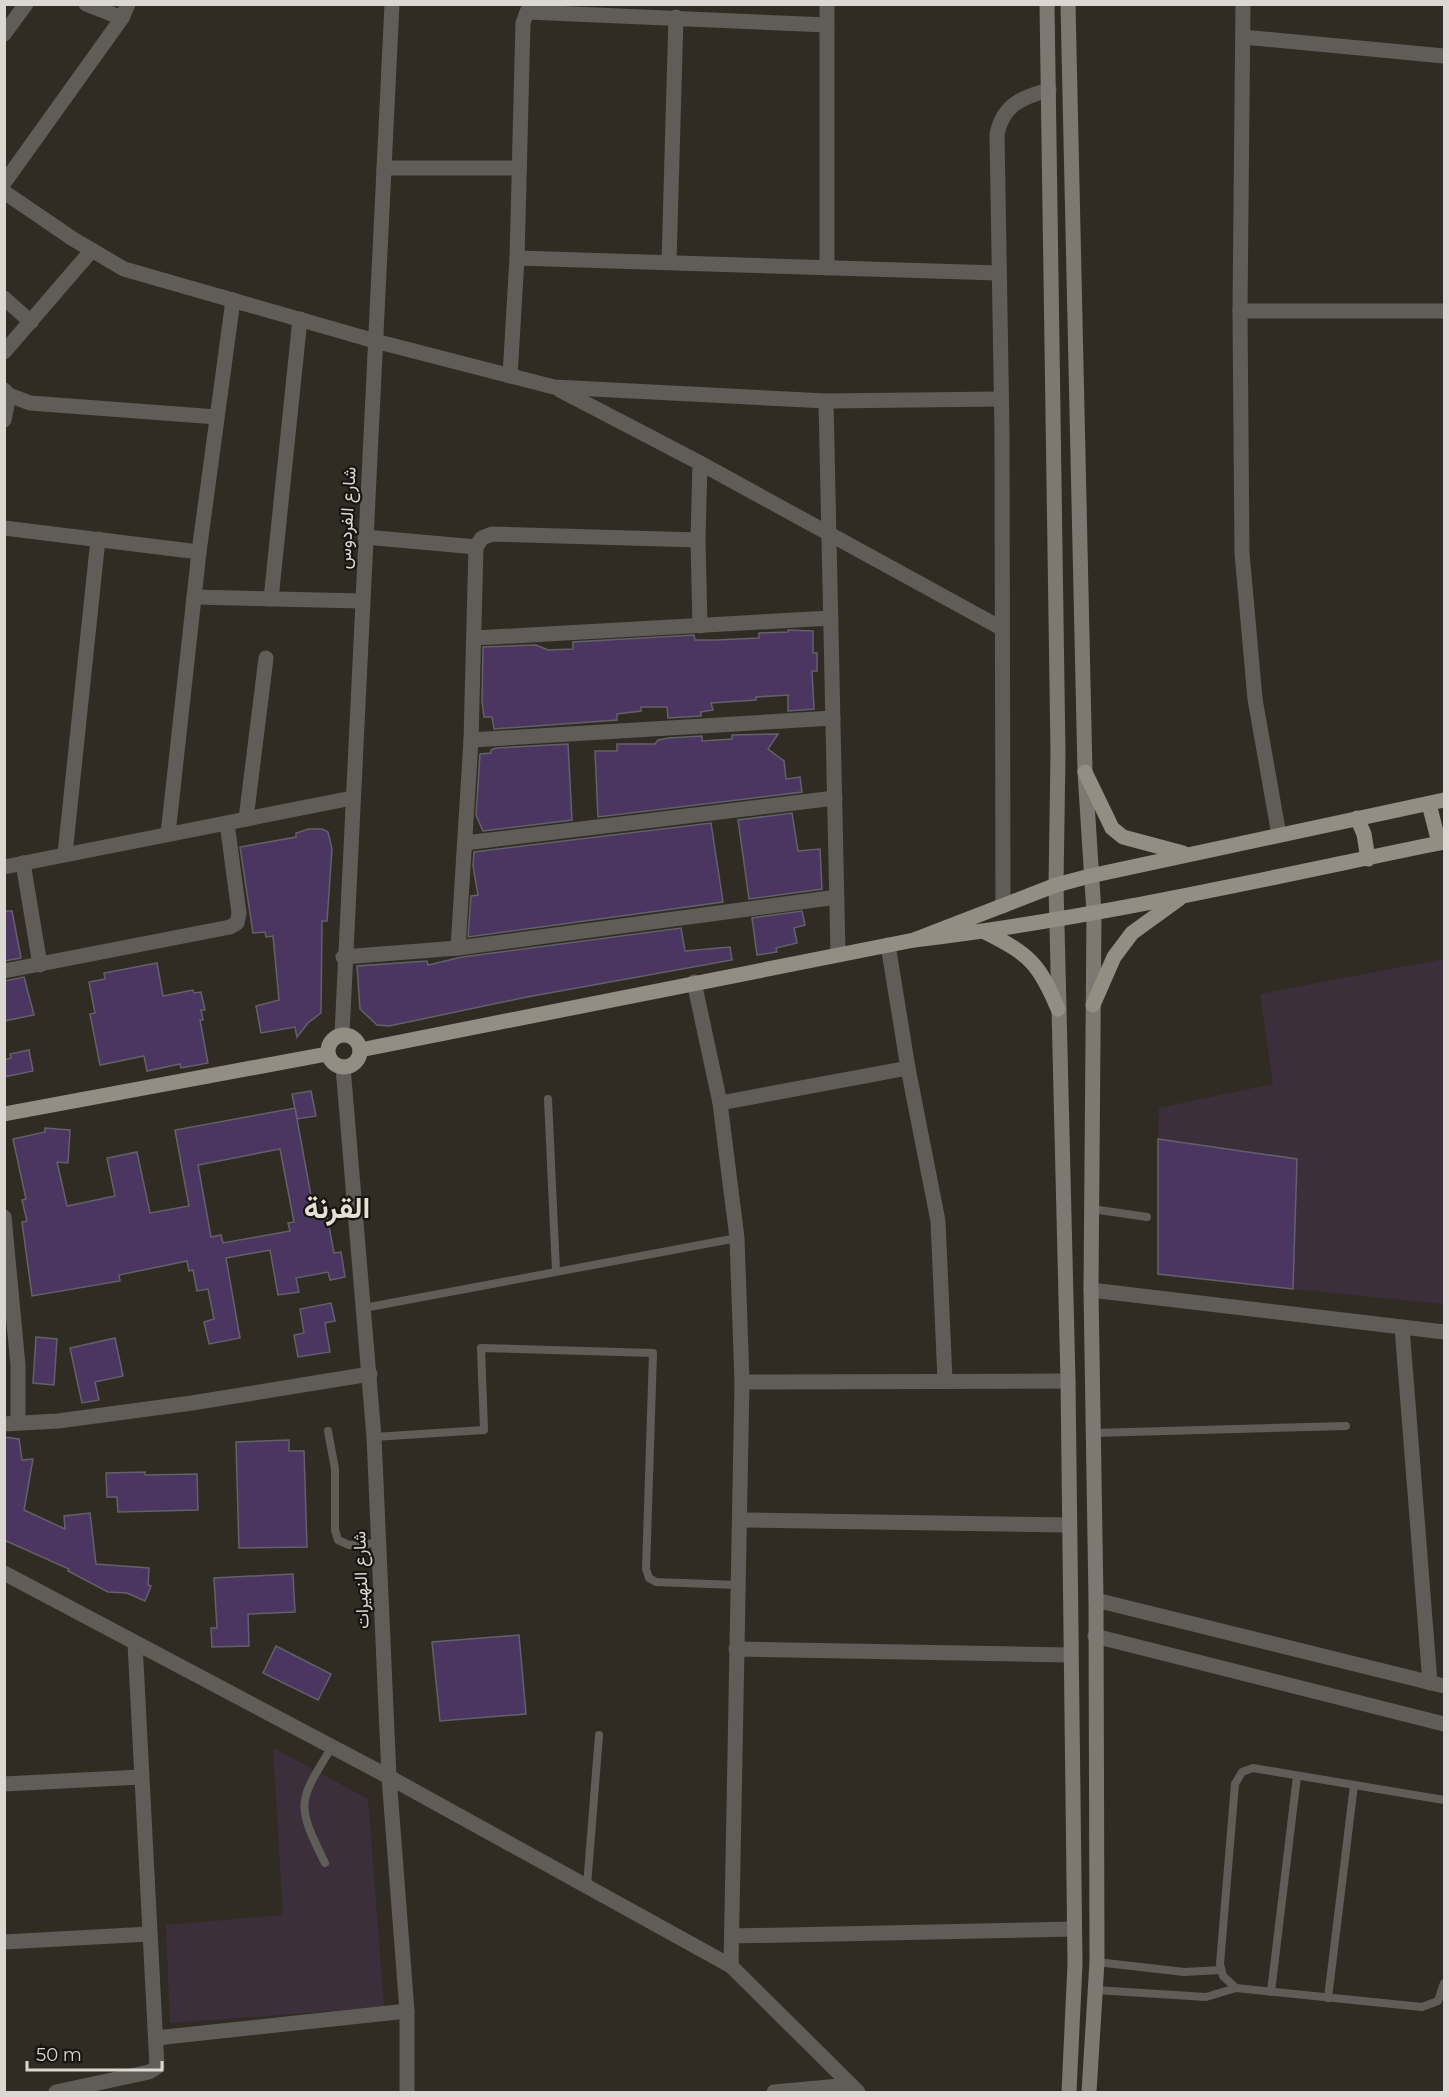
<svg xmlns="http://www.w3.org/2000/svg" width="1449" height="2097" font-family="Montserrat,Vazirmatn,sans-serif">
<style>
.education{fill:#3c2f3c}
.building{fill:#4a3660;stroke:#64606a;stroke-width:1.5;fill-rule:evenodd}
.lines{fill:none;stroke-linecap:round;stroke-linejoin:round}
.service{stroke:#605d59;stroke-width:8}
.minor{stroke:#605d59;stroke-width:15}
.tertiary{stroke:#605d59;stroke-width:15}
.secondary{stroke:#7d7872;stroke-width:15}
.primary{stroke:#938d84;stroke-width:15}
.labels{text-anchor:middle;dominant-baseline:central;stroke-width:4.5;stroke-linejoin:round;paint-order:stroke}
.street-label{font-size:18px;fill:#dbd7d2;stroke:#171511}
.town-label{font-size:30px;font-weight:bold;fill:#e6dfd4;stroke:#171511}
</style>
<rect width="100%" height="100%" fill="#312c23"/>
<!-- education -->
<g class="education">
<polygon points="1444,959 1444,1304 1293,1289 1296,1159 1158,1139 1159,1108 1273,1084 1260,994"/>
<polygon points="273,1748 368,1799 384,2007 170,2023 166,1925 283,1915"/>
</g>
<!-- building -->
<g class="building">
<polygon points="788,630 813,631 813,653 817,653 817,671 812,671 814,709 788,711 788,695 756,697 756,700 711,703 713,710 701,712 701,716 668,718 667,707 641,707 641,711 617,714 617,720 494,729 492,717 484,717 482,701 483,647 536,645 548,650 573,649 573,642 694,635 695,640 716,640 759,638 759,633 788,632"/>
<polygon points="778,734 768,749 784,761 786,779 800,777 802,792 598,817 595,751 617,751 617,744 655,744 658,740 669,738 702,736 702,741 732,739 732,735"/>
<polygon points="568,744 572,820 483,831 476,815 480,754 491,753 491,750 496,748"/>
<polygon points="792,813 798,851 820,849 822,889 749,899 738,820"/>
<polygon points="711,823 723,902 468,937 471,896 478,895 473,866 474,852"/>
<polygon points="309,829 322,829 328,832 332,849 327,921 322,921 321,1013 308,1023 297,1037 295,1027 261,1033 256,1006 279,1000 273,936 266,937 265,932 253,933 240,847 296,837 296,833"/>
<polygon points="4,911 12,911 21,958 4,961"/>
<polygon points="802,911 805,925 794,928 797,943 776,948 777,952 757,955 752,918"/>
<polygon points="681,928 685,951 730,947 732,960 527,997 389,1026 377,1025 360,1009 357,966 427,961 428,965 462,957"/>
<polygon points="157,963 163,996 193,990 194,993 201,992 205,1010 201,1010 203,1020 200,1020 208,1063 181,1068 180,1064 147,1071 144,1056 100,1065 90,1014 95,1013 89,982 105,979 104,973"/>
<polygon points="24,977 34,1015 4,1021 4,981"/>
<polygon points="29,1050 33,1071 4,1077 4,1060 11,1058 10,1054"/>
<polygon points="311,1091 316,1116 297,1119 292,1094"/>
<path d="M 295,1108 L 315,1218 L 327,1216 L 334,1253 L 341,1252 L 345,1277 L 330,1280 L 328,1272 L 296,1278 L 299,1292 L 278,1295 L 270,1250 L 226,1258 L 240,1338 L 209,1344 L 204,1322 L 214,1319 L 208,1289 L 197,1291 L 193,1270 L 189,1271 L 187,1261 L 119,1275 L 120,1281 L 32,1296 L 22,1222 L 27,1221 L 22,1200 L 26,1199 L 13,1139 L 45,1132 L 45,1128 L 70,1130 L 68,1163 L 57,1162 L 67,1206 L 115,1196 L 107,1158 L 137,1152 L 150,1213 L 189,1206 L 175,1130 ZM 280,1149 L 294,1222 L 288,1223 L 290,1231 L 223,1243 L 221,1235 L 211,1237 L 198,1165 Z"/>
<polygon points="1158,1139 1297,1159 1293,1289 1158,1274"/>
<polygon points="331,1303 335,1321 325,1323 330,1352 298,1357 294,1335 304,1333 300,1309"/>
<polygon points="36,1337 57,1339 54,1385 33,1383"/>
<polygon points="115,1338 123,1376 95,1382 99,1400 82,1403 70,1348"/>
<polygon points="4,1437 19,1439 22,1460 33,1459 24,1510 65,1529 64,1516 90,1513 96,1564 149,1568 148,1585 151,1586 145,1601 127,1593 108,1592 68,1571 69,1569 4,1540"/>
<polygon points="289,1440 289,1451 304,1451 307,1547 239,1548 236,1442"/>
<polygon points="145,1472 145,1475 197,1474 198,1510 118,1512 117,1497 107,1497 106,1473"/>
<polygon points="293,1574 295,1612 248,1614 249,1646 212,1647 211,1628 217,1628 214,1578"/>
<polygon points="519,1635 526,1714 440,1721 432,1642"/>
<polygon points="276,1646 331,1674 318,1700 263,1673"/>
</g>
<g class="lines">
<!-- service -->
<g class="service">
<polyline points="548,1099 556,1271"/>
<polyline points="1092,1209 1147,1217"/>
<polyline points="364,1308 737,1238"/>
<polyline points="328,1431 335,1469 335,1530 338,1540 349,1545 379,1543"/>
<polyline points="1093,1433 1346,1426"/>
<polyline points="374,1437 484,1430 481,1348 653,1353 646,1569 649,1578 656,1582 737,1585"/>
<polyline points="1444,1800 1253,1768 1242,1772 1235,1784 1220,1964 1223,1976 1236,1988 1422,2007 1438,2001 1444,1983"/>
<path d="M 325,1863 C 296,1804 297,1803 332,1747"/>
<polyline points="587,1886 599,1735"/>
<polyline points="1097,1962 1184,1972 1221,1970"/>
<polyline points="1096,1990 1206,1997 1236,1988"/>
<polyline points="1271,1992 1297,1776"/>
<polyline points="1328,1998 1354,1785"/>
</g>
<!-- minor -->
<g class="minor">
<polyline points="86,4 122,18"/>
<polyline points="1243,4 1240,311 1242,553 1255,699 1279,835"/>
<polyline points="4,34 26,4"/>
<polyline points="1243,37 1444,56"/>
<polyline points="384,168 519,168"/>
<polyline points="4,183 122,18 128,4"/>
<polyline points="4,192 73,239 124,269 375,341 554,387 826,401 1001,399"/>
<polyline points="517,258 998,273"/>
<polyline points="669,262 676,17"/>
<polyline points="827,268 827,4"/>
<polyline points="4,298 31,322"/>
<polyline points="1240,311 1444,311"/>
<polyline points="4,352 92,250"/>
<polyline points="510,376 517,258 523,23 527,12 827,25"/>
<polyline points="4,390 9,395 30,403 217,417"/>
<polyline points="560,390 700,463 1001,628"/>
<polyline points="826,401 838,954"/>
<polyline points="4,420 9,395"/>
<polyline points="4,528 199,552"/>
<polyline points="365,537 476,547"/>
<polyline points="194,597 362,601"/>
<polyline points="271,599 300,319"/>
<polyline points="700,626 698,540 700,463"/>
<polyline points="475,638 831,618"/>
<polyline points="471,740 833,718"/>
<polyline points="246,819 266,658"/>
<polyline points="168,834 199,552 233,300"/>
<polyline points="465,843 835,798"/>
<polyline points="65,854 98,539"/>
<polyline points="23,863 40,965"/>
<polyline points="4,867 352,798"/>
<path d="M 1003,906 L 1002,432 L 997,134 C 1003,105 1022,97 1049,90"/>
<polyline points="888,945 908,1068 938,1221 945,1380"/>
<polyline points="458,948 471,740 476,547 482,538 492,534 698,540"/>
<polyline points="343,957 458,948 837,897"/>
<polyline points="4,971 230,927 237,923 239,913 227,823"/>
<polyline points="694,982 720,1103 737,1238 742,1382 731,1966"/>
<polyline points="720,1103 908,1068"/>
<polyline points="4,1217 18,1365 18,1422"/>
<polyline points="1091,1290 1444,1332"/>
<polyline points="1402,1327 1430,1683"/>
<polyline points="742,1382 1068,1381"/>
<polyline points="4,1424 58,1421 192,1403 370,1374"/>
<polyline points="741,1520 1069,1525"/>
<polyline points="4,1573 389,1777 731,1966 858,2092"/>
<polyline points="736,1649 1069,1655"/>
<polyline points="4,1784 141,1777"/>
<polyline points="732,1936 1074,1929"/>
<polyline points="4,1942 149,1934"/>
<polyline points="156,2038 407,2011"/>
<polyline points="56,2092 149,2072 157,2067 135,1643"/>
<polyline points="774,2092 851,2085"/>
</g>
<!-- tertiary -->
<g class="tertiary">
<polyline points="342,1034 392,4"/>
<polyline points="343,1067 374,1437 389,1777 407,2011 407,2092"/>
<polyline points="1096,1600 1444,1686"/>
<polyline points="1095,1636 1444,1724"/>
</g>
<!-- secondary -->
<g class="secondary">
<polyline points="1047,4 1058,754 1056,885 1068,1381 1075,1964 1069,2092"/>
<polyline points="1068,4 1085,772 1094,913 1091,1290 1096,1600 1097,1962 1089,2092"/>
</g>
<!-- primary -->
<g class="primary">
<polyline points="1085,772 1112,828 1123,837 1183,853"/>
<path d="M 1444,800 L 1090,876 L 1056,885 L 914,940 C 1092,919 1268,878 1444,842"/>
<polyline points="1429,804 1439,843"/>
<polyline points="1357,818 1364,834 1368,859"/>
<path d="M 985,932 C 1029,954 1039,963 1058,1009"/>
<polyline points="1093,1005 1114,957 1132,933 1179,899"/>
<circle cx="344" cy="1051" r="16"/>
<polyline points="360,1050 914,940"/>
<polyline points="4,1114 327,1054"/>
</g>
</g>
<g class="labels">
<!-- street labels -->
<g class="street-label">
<text transform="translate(347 518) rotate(-87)">شارع الفردوس</text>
<text transform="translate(361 1580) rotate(-92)">شارع النهيرات</text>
</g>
<!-- town labels -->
<g class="town-label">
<text x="337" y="1207">القرنة</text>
</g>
</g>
<!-- border -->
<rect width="1449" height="2097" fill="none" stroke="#dbd7d2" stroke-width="12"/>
<!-- scale -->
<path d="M27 2061v9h135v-9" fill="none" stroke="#dbd7d2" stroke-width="3"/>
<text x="36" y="2061" font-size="18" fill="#dbd7d2" stroke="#171511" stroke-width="4.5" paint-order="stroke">50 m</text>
</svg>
